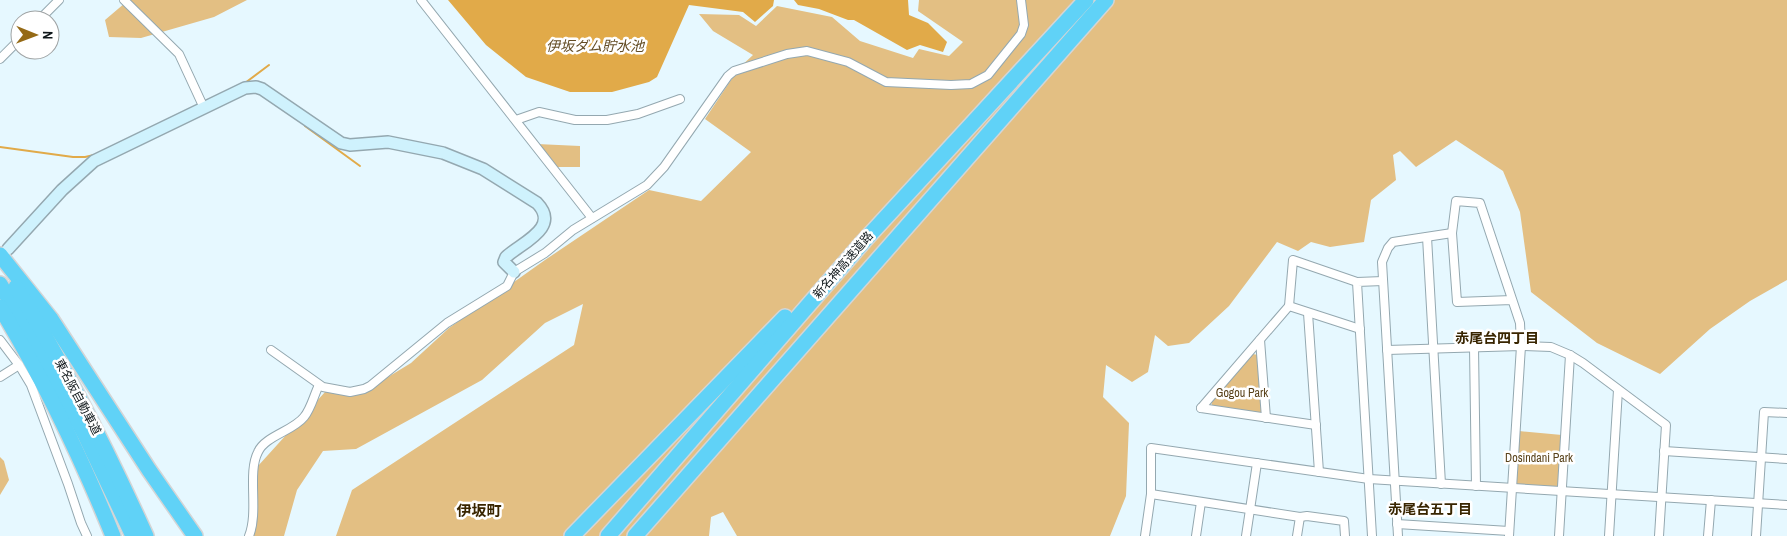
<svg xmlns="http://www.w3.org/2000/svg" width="1787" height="536" font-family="'Archivo Narrow','Noto Sans JP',sans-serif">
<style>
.green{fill:#e3bf83}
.water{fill:#e1aa49}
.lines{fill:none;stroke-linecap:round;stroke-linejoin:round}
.stream{stroke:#e1aa49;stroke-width:2}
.street-casing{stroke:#94a8b0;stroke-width:10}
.secondary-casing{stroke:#94a8b0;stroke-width:14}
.highway-casing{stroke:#d4d5d6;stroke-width:18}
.street{stroke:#fff;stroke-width:8}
.secondary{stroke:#cff2fd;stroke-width:11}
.highway{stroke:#60d2f7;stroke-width:15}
.labels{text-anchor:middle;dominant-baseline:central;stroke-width:5;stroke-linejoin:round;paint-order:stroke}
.street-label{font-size:12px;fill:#10181b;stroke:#fff}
.park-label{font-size:12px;fill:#59421a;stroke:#fff}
.water-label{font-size:14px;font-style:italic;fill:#644d25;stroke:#fff}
.neighbourhood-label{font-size:14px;font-weight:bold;fill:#392500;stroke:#fff}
.quarter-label{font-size:15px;font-weight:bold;fill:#392500;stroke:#fff}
</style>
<rect width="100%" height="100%" fill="#e6f8ff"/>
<!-- green -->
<g class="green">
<polygon points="125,0 247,0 214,17 141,38 109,37 105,20 125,3"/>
<polygon points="919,0 1787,0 1787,280 1750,301 1710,329 1660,374 1597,343 1531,292 1520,212 1503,171 1456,140 1416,167 1400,151 1393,155 1396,180 1371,200 1364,242 1330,247 1311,242 1298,251 1277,242 1229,306 1189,343 1168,346 1155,335 1148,372 1132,382 1106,365 1103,397 1129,423 1126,496 1110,536 737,536 723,512 711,517 709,536 336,536 352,490 574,345 583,304 545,323 482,380 356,449 323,451 297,490 284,536 253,536 255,527 258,466 325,392 370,388 411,363 449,328 545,260 649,190 701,201 751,152 705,119 739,68 753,55 713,31 699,14 739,15 756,26 777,6 832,17 860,41 913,58 919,49 949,56 963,42 918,11"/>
<polygon points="537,144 580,146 580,167 554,167"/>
<polygon points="1253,354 1258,355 1261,412 1259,414 1213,407 1211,402"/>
<polygon points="1519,431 1562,435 1559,485 1557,487 1517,485 1516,482"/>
<polygon points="0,457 4,461 9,480 0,495"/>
</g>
<!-- water -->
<g class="water">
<polygon points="448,0 774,0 773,6 755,22 743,12 689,5 657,77 649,82 612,92 570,92 526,77 486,45"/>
<polygon points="794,0 908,0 909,15 928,23 947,42 943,52 920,45 907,50 854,20 848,20 819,9 798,5"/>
</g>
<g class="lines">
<!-- stream -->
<g class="stream">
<polyline points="245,83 269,65"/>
<polyline points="305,126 360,166"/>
<polyline points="0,147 73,157 85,157 94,155"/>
</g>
<!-- street casing -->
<g class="street-casing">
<g id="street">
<polyline points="124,0 179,54 204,108"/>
<polyline points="421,0 592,218"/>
<polyline points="39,20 59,0"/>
<polyline points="0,59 20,39"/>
<polyline points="516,120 539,112 575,120 607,120 638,114 680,99"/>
<polyline points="1427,237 1441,484"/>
<polyline points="1289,306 1293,260 1357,282"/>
<polyline points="1308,313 1319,472"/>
<polyline points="0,340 19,365 31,385 68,484 81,523 87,536"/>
<polyline points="1260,340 1266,418"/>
<polyline points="1474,347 1476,486"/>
<polyline points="271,350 323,387 350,392 364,389 370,386 447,323 507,286 514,272 545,253 573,230 647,185 664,167 728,76 734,71 787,54 807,51 848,62 886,82 951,85 971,84 988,75 1021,34 1024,25 1021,0"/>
<polyline points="1387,350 1521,346 1551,347 1570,355 1583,363 1666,425 1659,536"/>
<polyline points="0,377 19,365"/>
<polyline points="1201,408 1289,306 1360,329"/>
<polyline points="1201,408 1316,425"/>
<polyline points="1664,451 1787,459"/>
<polyline points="1151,494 1300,517 1307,516 1344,521 1345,536"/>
<polyline points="1397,524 1509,531"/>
<path d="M 249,536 C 259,511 247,473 258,452 C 265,436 293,431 304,417 C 311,409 314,395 319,385"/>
<polyline points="1145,536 1151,494 1151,448 1369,479 1787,505"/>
<polyline points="1196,536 1201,502"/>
<polyline points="1246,536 1257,463"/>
<polyline points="1297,536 1300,517"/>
<polyline points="1372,536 1357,282 1383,281"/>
<polyline points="1398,536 1382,262 1388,248 1393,242 1452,233"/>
<polyline points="1509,536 1521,346 1520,323 1480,203 1456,201 1452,233 1457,302 1512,300"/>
<polyline points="1559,536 1570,355"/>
<polyline points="1609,536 1618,390"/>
<polyline points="1708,536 1711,500"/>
<polyline points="1756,536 1764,412 1787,413"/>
</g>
</g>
<!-- secondary casing -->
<g class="secondary-casing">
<path id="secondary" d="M 8,249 L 62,190 L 94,161 L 245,88 L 256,87 L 262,89 L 341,143 L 350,145 L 388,142 L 443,153 L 483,169 L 537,203 C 561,228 521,243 506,257 L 504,262 L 514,272"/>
</g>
<!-- highway casing -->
<g class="highway-casing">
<g id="highway">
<polyline points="0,255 51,319 149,470 195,536"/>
<polyline points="0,284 59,385 86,437 133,536"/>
<path d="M 16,287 C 65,367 107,450 146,536"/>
<path d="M 0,307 C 44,380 81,457 113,536"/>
<polyline points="572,536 785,317"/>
<polyline points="608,536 864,241 1086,0"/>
<polyline points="635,536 1106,0"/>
</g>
</g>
<!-- street -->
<use href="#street" class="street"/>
<!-- secondary -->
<use href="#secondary" class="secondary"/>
<!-- highway -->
<use href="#highway" class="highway"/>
</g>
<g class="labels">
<!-- street labels -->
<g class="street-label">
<text transform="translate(843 265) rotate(-49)">新名神高速道路</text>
<text transform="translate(78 397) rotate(62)">東名阪自動車道</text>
</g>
<!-- park labels -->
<g class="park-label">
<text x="1242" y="393">Gogou Park</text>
<text x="1539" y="458">Dosindani Park</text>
</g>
<!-- water labels -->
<g class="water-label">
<text x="595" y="46">伊坂ダム貯水池</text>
</g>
<!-- neighbourhood labels -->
<g class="neighbourhood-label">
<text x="1497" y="338">赤尾台四丁目</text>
<text x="1430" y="509">赤尾台五丁目</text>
</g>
<!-- quarter labels -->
<g class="quarter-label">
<text x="479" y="510">伊坂町</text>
</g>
</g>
<!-- north arrow -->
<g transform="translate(35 35) rotate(91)"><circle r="24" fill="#ffffff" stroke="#9fa3a4"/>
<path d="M0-4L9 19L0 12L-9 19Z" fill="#956a16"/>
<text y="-8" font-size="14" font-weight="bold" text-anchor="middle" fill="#10181b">N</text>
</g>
</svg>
